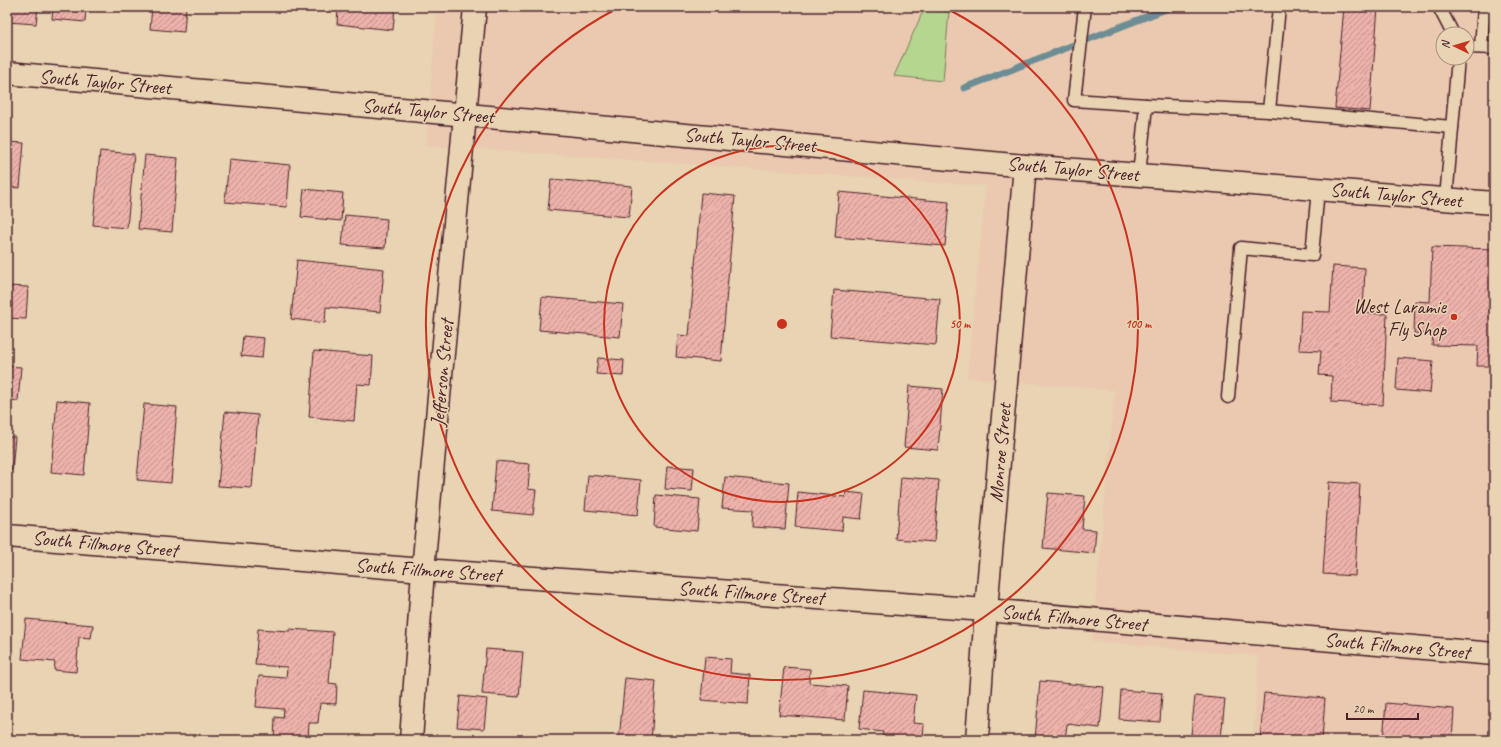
<svg xmlns="http://www.w3.org/2000/svg" width="1501" height="747" font-family="Caveat,sans-serif">
<style>
.built{fill:#eac9b0;fill-rule:evenodd}
.park{fill:#b5d68f;stroke:#807a5d}
.lines{fill:none;stroke-linecap:round;stroke-linejoin:round}
.stream{stroke:#6d8d95;stroke-width:7}
.building{fill:url(#building-hatch);stroke:#4a1f2b}
.lane-casing{stroke:#4a1f2b;stroke-width:15}
.street-casing{stroke:#4a1f2b;stroke-width:25}
.lane{stroke:#e8d3b2;stroke-width:12}
.street{stroke:#e8d3b2;stroke-width:22}
.ring{fill:none;stroke:#c8321e;stroke-width:2}
.poi-dot{fill:#c8321e;stroke:#e8d3b2;stroke-width:1.5}
.labels{text-anchor:middle;dominant-baseline:central;stroke-width:3;stroke-linejoin:round;paint-order:stroke}
.street-label{font-size:20px;fill:#4a1f2b;stroke:#e8d3b2}
.poi-label{font-size:20px;fill:#4a1f2b;stroke:#e8d3b2;text-anchor:end}
.centre{fill:#c8321e;stroke:#e8d3b2;stroke-width:2}
.ring-label{font-size:12px;text-anchor:middle;font-weight:bold;fill:#c8321e;stroke:#e8d3b2;stroke-width:3;stroke-linejoin:round;paint-order:stroke}
</style>
<defs>
<pattern id="building-hatch" width="6" height="6" patternUnits="userSpaceOnUse"><rect width="6" height="6" fill="#edb2aa"/><path d="M-1 1l2-2M0 6l6-6M5 7l2-2" fill="none" stroke="#c2908b"/></pattern>
</defs>
<rect width="100%" height="100%" fill="#e8d3b2"/>
<filter id="ink" filterUnits="userSpaceOnUse"><feTurbulence type="fractalNoise" baseFrequency=".025" numOctaves="2"/><feDisplacementMap in="SourceGraphic" scale="8" xChannelSelector="R" yChannelSelector="G"/><feConvolveMatrix kernelMatrix="1 2 1 2 8 2 1 2 1" color-interpolation-filters="sRGB"/></filter>
<g filter="url(#ink)">
<!-- built -->
<path class="built" d="M 437,7 L 1494,7 L 1494,740 L 1253,740 L 1259,656 L 1092,641 L 1115,390 L 967,378 L 986,186 L 426,145 ZM 1443,34 L 1467,34 L 1467,58 L 1443,58 Z"/>
<!-- park -->
<polygon class="park" points="924,9 949,12 943,81 894,76"/>
<g class="lines">
<!-- stream -->
<polyline class="stream" points="964,88 1171,7"/>
</g>
<!-- building -->
<g class="building">
<polygon points="7,7 38,7 36,24 7,22"/>
<polygon points="53,7 86,7 85,22 52,19"/>
<polygon points="152,7 186,7 184,32 150,29"/>
<polygon points="338,7 395,7 393,30 337,24"/>
<polygon points="1344,7 1378,7 1370,111 1335,108"/>
<polygon points="7,142 24,143 20,188 7,187"/>
<polygon points="100,151 134,154 127,228 93,225"/>
<polygon points="145,155 178,158 172,232 138,229"/>
<polygon points="229,159 290,165 287,207 225,202"/>
<polygon points="551,179 632,186 629,217 548,210"/>
<polygon points="304,189 343,193 341,221 301,217"/>
<polygon points="839,192 949,202 945,246 835,237"/>
<polygon points="701,193 735,196 721,361 676,357 678,335 689,336"/>
<polygon points="345,215 387,219 385,248 342,245"/>
<polygon points="1432,247 1494,249 1494,366 1477,366 1478,346 1432,345 1433,334 1414,333 1415,301 1430,302"/>
<polygon points="297,260 384,269 380,312 326,307 325,323 291,319"/>
<polygon points="1333,266 1365,268 1363,313 1387,314 1383,405 1331,402 1332,376 1319,375 1321,351 1299,350 1301,311 1330,312"/>
<polygon points="7,286 28,287 26,319 7,318"/>
<polygon points="834,290 940,299 936,345 830,336"/>
<polygon points="542,297 623,304 620,337 539,330"/>
<polygon points="243,336 264,338 262,358 241,356"/>
<polygon points="314,351 373,356 371,385 357,384 354,421 309,417"/>
<polygon points="598,358 624,360 623,376 596,374"/>
<polygon points="1398,358 1433,361 1430,393 1396,390"/>
<polygon points="7,366 21,367 18,401 7,400"/>
<polygon points="909,386 943,389 938,450 904,447"/>
<polygon points="57,400 90,403 84,475 51,472"/>
<polygon points="144,404 177,407 171,483 137,480"/>
<polygon points="225,412 258,415 252,488 218,486"/>
<polygon points="7,437 15,437 12,470 7,469"/>
<polygon points="496,461 530,464 528,489 536,490 533,515 492,511"/>
<polygon points="667,466 694,468 692,491 665,489"/>
<polygon points="588,475 641,480 638,515 585,510"/>
<polygon points="725,477 789,483 785,529 752,527 753,510 722,508"/>
<polygon points="901,477 939,480 934,542 896,539"/>
<polygon points="1329,482 1360,484 1355,576 1323,574"/>
<polygon points="798,492 845,497 846,492 864,494 861,519 843,517 842,531 795,527"/>
<polygon points="1048,493 1085,496 1082,529 1096,530 1094,553 1043,548"/>
<polygon points="656,495 700,499 697,531 654,527"/>
<polygon points="26,619 93,625 91,638 79,637 76,672 54,670 55,662 22,659"/>
<polygon points="258,629 290,631 290,629 333,632 329,683 337,684 336,704 320,703 318,723 309,723 308,740 274,740 275,717 283,718 284,709 256,707 259,676 286,678 287,667 255,665"/>
<polygon points="486,649 523,652 519,697 482,694"/>
<polygon points="705,657 731,659 730,673 750,675 748,704 701,700"/>
<polygon points="784,667 810,669 809,683 848,686 845,720 779,715"/>
<polygon points="625,678 656,681 651,740 619,740"/>
<polygon points="1040,681 1104,687 1100,728 1067,724 1065,740 1035,740"/>
<polygon points="863,690 916,695 913,723 924,724 923,740 882,740 883,732 859,729"/>
<polygon points="1121,690 1162,693 1160,722 1119,719"/>
<polygon points="1264,693 1325,698 1322,740 1260,740"/>
<polygon points="460,696 487,699 484,729 457,727"/>
<polygon points="1195,696 1225,699 1221,738 1191,735"/>
<polygon points="1386,703 1454,709 1452,740 1383,740"/>
</g>
<g class="lines">
<!-- lane casing -->
<g class="lane-casing">
<g id="lane">
<polyline points="1085,7 1074,100 1146,105 1269,111"/>
<polyline points="1279,7 1269,111 1452,127"/>
<polyline points="1439,7 1453,34"/>
<polyline points="1467,47 1494,48"/>
<polyline points="1481,47 1484,7"/>
<polyline points="1139,175 1146,105"/>
<polyline points="1446,199 1458,58"/>
<polyline points="1228,397 1241,248 1312,255 1318,189"/>
</g>
</g>
<!-- street casing -->
<g class="street-casing">
<g id="street">
<polyline points="7,73 1025,166 1494,203"/>
<polyline points="7,536 423,570 986,610 1494,654"/>
<polyline points="411,740 423,570 475,7"/>
<polyline points="977,740 986,610 1025,166"/>
</g>
</g>
<!-- lane -->
<use href="#lane" class="lane"/>
<!-- street -->
<use href="#street" class="street"/>
</g>
</g>
<!-- distance rings -->
<g class="ring">
<circle cx="782" cy="324" r="178"/>
<path d="M946 8A356 356 0 1 1 618 8"/>
</g>
<!-- markers -->
<circle class="poi-dot" cx="1454" cy="317" r="4"/>
<g class="labels">
<!-- street labels -->
<g class="street-label">
<text transform="translate(105 82) rotate(5)">South Taylor Street</text>
<text transform="translate(428 111) rotate(5)">South Taylor Street</text>
<text transform="translate(750 140) rotate(5)">South Taylor Street</text>
<text transform="translate(1073 169) rotate(5)">South Taylor Street</text>
<text transform="translate(1396 195) rotate(5)">South Taylor Street</text>
<text transform="translate(442 373) rotate(-85)">Jefferson Street</text>
<text transform="translate(1000 453) rotate(-85)">Monroe Street</text>
<text transform="translate(105 544) rotate(5)">South Fillmore Street</text>
<text transform="translate(428 570) rotate(4)">South Fillmore Street</text>
<text transform="translate(751 593) rotate(4)">South Fillmore Street</text>
<text transform="translate(1074 618) rotate(5)">South Fillmore Street</text>
<text transform="translate(1397 646) rotate(5)">South Fillmore Street</text>
</g>
<!-- poi labels -->
<g class="poi-label">
<text x="1446" y="306">West Laramie<tspan x="1446" dy="23">Fly Shop</tspan></text>
</g>
</g>
<circle cx="782" cy="324" r="6" class="centre"/>
<g class="ring-label">
<text x="960" y="328">50 m</text>
<text x="1138" y="328">100 m</text>
</g>
<!-- margin -->
<rect width="1501" height="747" fill="none" stroke="#e8d3b2" stroke-width="24"/>
<rect x="12" y="12" width="1477" height="723" fill="none" stroke="#4a1f2b" stroke-width="1.5" filter="url(#ink)"/>
<!-- north arrow -->
<g transform="translate(1455 46) rotate(275)"><circle r="19" fill="#e8d3b2" stroke="#a98b7c"/>
<path d="M0-3L7 15L0 10L-7 15Z" fill="#c8321e"/>
<text y="-6" font-size="11" font-weight="bold" text-anchor="middle" fill="#4a1f2b">N</text>
</g>
<!-- scale -->
<path d="M1347 713v6h71v-6" fill="none" stroke="#4a1f2b" stroke-width="2"/>
<text x="1353" y="713" font-size="12" fill="#4a1f2b" stroke="#e8d3b2" stroke-width="3" paint-order="stroke">20 m</text>
</svg>
